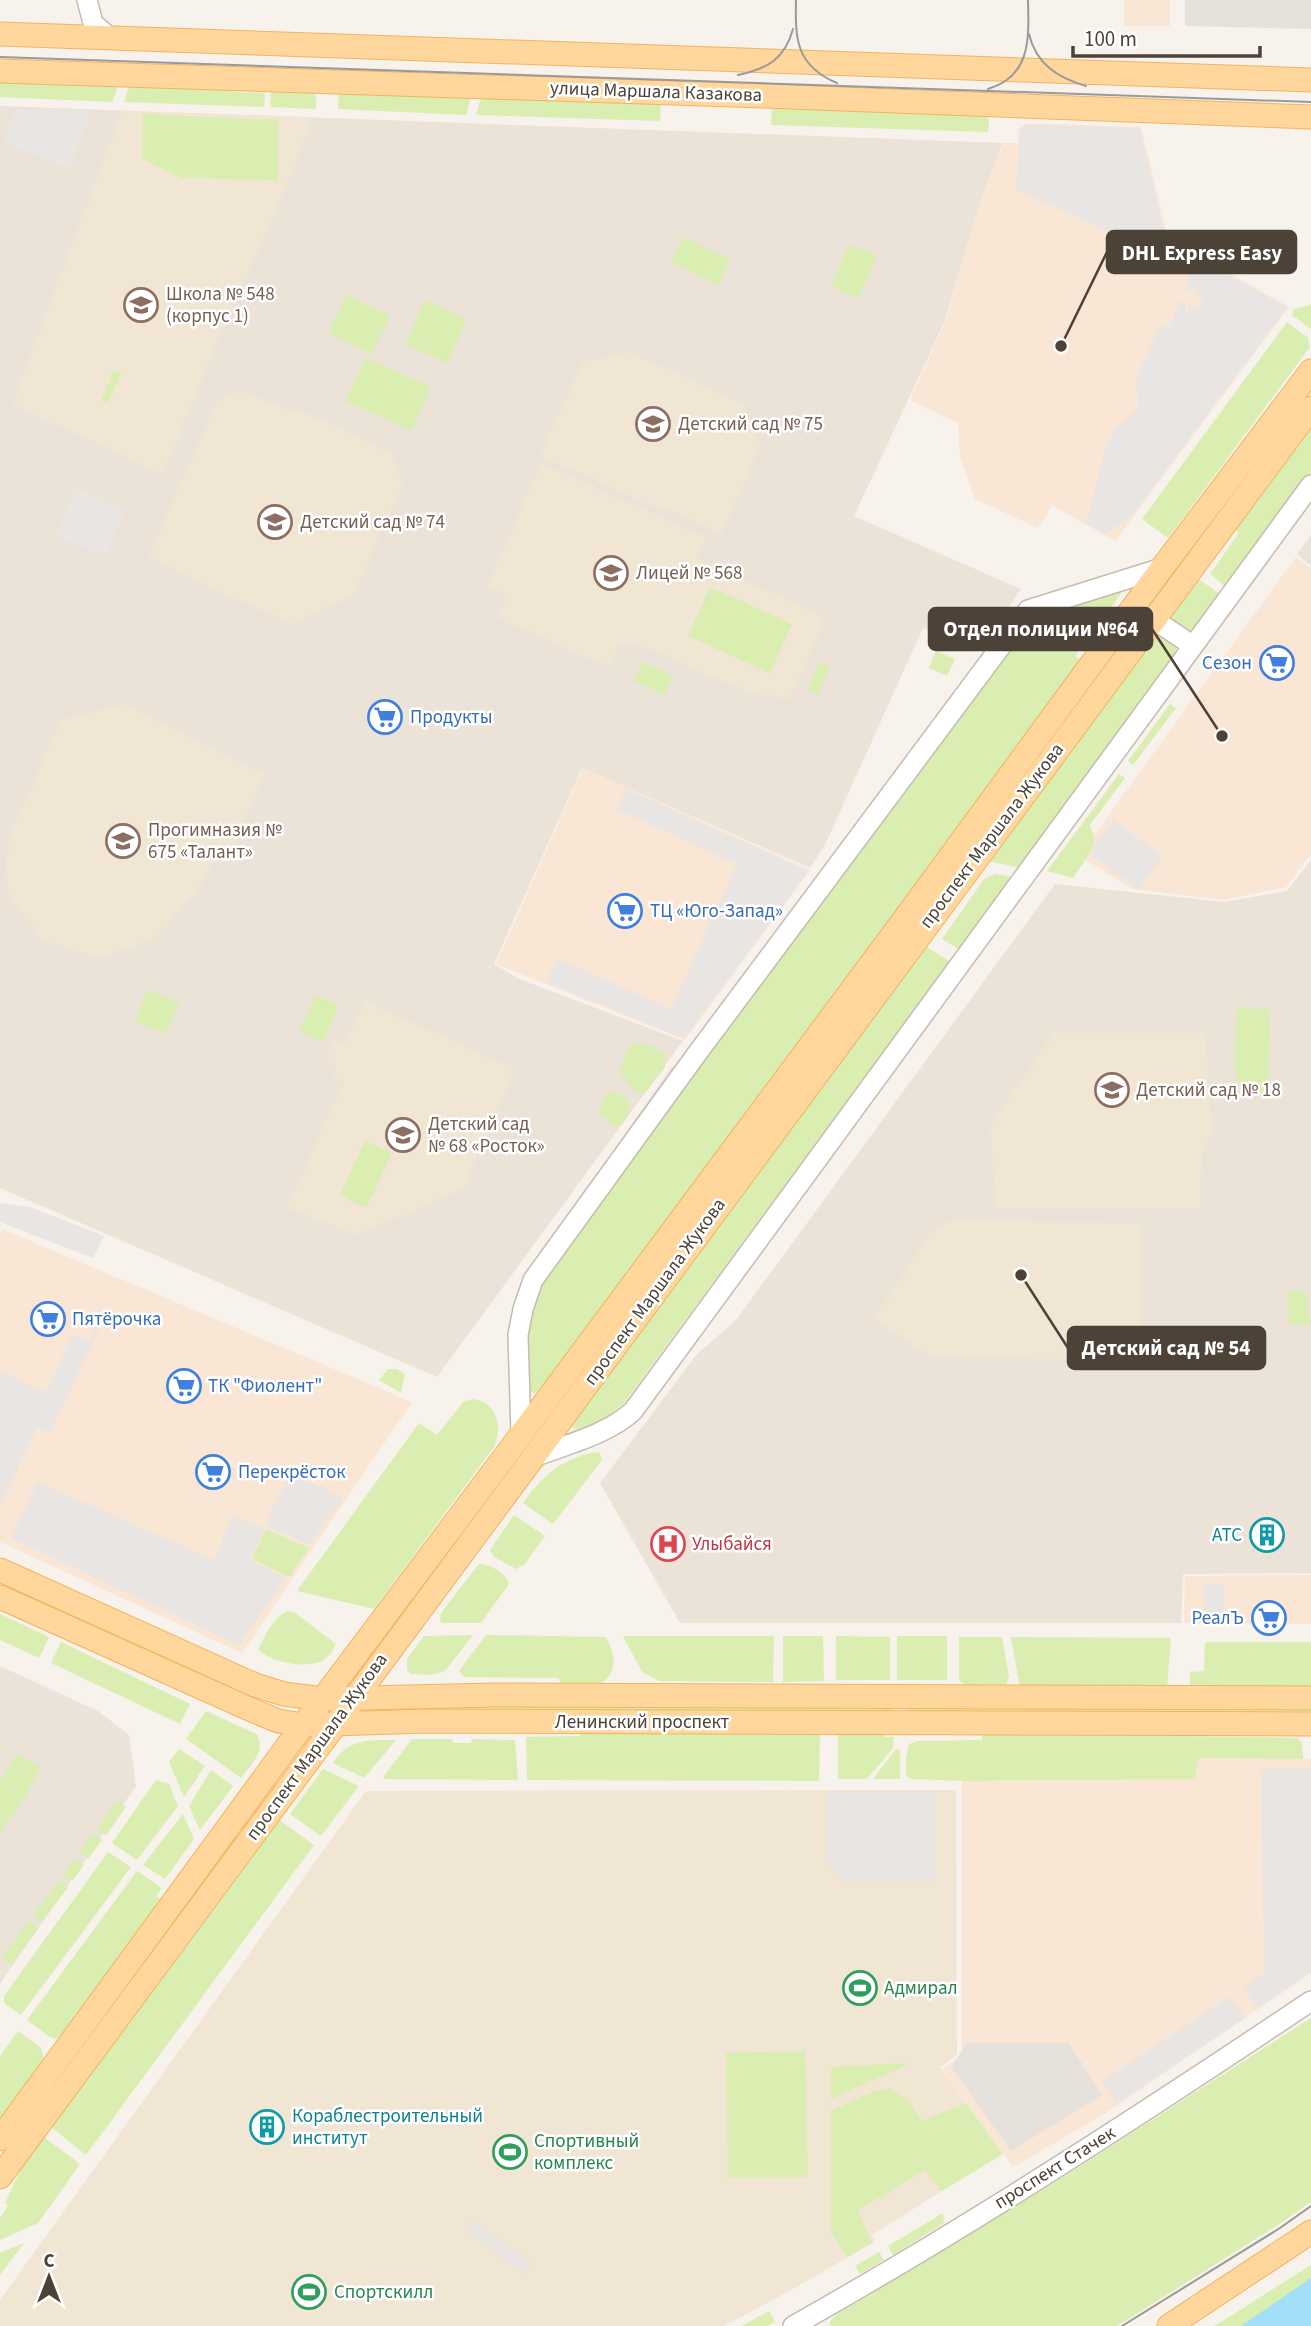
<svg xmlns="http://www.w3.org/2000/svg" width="1311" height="2326" font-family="'Source Sans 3',sans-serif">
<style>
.residential{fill:#ebe3d8}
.commercial{fill:#f9e6d5}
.industrial{fill:#e7e1dc}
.education{fill:#f1e5d4}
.green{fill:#d9eeb0}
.parking{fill:#e8e5e2}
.water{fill:#a3dff8}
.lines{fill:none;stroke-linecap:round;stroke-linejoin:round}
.minor-casing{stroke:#c6bbaf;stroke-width:22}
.major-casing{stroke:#f0b460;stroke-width:25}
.minor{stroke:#fff;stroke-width:19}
.major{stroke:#ffd79c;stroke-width:23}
.tram{stroke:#9a9a9a;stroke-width:2}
.labels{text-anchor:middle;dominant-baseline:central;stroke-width:5;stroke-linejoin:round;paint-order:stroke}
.street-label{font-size:19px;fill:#4c4237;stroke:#fff}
.education-label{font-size:19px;fill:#785e54;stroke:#fff;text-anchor:start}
.shop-label{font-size:19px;fill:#366cbe;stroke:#fff;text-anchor:start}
.culture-label{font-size:19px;fill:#0d838f;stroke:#fff;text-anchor:end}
.health-label{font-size:19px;fill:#be3a42;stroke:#fff;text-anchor:start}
.leisure-label{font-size:19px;fill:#27864d;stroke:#fff;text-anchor:start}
.leader{fill:none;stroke:#4c4237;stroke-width:2.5}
.callout-dot{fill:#4c4237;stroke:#fff;stroke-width:2.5}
.callout{fill:#4c4237;stroke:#4c4237;stroke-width:2.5}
.callout-label{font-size:21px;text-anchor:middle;font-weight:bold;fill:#fff}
</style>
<rect width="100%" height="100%" fill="#f7f2eb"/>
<!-- residential -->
<g class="residential">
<polygon points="0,106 1003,143 980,203 944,323 854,516 1021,589 980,650 923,628 825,845 810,868 582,768 494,964 517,978 683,1041 437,1377 0,1188"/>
<polygon points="1311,535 1311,566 1297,554"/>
<polygon points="1311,860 1311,1573 1183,1574 1181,1623 680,1623 600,1483 697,1354 736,1320 1055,884 1224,902 1287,891"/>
<polygon points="0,1666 98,1711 129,1735 136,1786 0,1984"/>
</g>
<!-- commercial -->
<g class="commercial">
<rect x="1124" y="0" width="46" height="26"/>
<polygon points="1027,123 1141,127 1168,238 1289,307 1115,541 1052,505 1038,528 975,499 960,457 958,423 910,400 945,323 980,203 1004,143 1018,143 1018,130"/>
<polygon points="1296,557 1311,569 1311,854 1286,887 1223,900 1133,889 1079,856"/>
<polygon points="583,768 810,870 685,1040 496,964"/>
<polygon points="2,1229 412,1402 242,1653 0,1542 0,1234"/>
<polygon points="1311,1575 1311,1624 1184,1623 1185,1576"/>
<polygon points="1198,1758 1311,1759 1311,1973 1098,2118 1013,2167 942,2069 962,2056 962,1781 1195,1779"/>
</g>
<!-- industrial -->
<g class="industrial">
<polygon points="1185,0 1311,0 1311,29 1185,26"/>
<polygon points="967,2043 1069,2043 1102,2095 1011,2151 951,2067"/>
</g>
<!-- education -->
<g class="education">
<polygon points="122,111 308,117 309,130 269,227 217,342 163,475 12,404"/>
<polygon points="630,352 742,403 760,446 722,534 661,507 656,508 540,456 582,362"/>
<polygon points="239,389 296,414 299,410 392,452 403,486 352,596 292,625 148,557 217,402"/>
<polygon points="541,463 707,537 697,559 823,616 822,627 789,700 745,691 633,642 620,645 608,667 605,666 498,618 507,597 487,587"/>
<polygon points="126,704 264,775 228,859 217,854 203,884 152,941 98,958 43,940 9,897 5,863 13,827 62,719"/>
<polygon points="365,1001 516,1069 463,1189 357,1235 287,1208 344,1081 332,1075 336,1065 326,1059 334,1040 344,1044"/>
<polygon points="1054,1033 1205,1033 1212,1130 1202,1150 1201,1208 996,1208 990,1125"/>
<polygon points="951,1220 1140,1223 1141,1369 1082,1369 1081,1360 928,1356 874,1319 931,1231"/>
<polygon points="956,1790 957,2055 940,2067 1002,2153 872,2235 875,2242 780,2296 724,2326 0,2326 0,2300 366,1791"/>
</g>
<!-- green -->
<g class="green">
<polygon points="0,78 112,82 117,89 112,102 0,97"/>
<polygon points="135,83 234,87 234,92 265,93 264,107 124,102 128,89"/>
<polygon points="271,88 313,90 316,97 316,109 270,107"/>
<polygon points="339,90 467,95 470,100 466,115 338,109"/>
<polygon points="484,96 661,102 660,121 476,115 480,101"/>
<polygon points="772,106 986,114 989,121 988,132 771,125"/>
<polygon points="143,114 279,120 278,180 182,178 142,159"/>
<polygon points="683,237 730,259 718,285 671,262"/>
<polygon points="855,246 877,256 858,298 831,286 848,247"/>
<polygon points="346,295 390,316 372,354 328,333"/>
<polygon points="425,300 467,319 447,363 405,344"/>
<polygon points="1311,305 1311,329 1292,315 1294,309"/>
<polygon points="1287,322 1308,338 1310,347 1168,538 1142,519"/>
<polygon points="365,358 431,387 412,431 346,401"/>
<polygon points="114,370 121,373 108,403 101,400"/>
<polygon points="1311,426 1311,472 1226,587 1210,574 1239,533 1234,528"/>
<polygon points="1197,578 1221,595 1194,631 1188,632 1170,620 1170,614"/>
<polygon points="710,587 792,624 770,673 688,636"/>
<polygon points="1116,587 1122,592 1075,656 1080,660 607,1302 540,1389 535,1393 529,1392 525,1387 529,1313 539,1282 1028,623 1038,615"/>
<polygon points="1159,636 1175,645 1177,653 1019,868 990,861 1155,638"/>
<polygon points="936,651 955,659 947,676 929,668"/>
<polygon points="642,662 673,676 664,695 634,681"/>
<polygon points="819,663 830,667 818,695 808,690"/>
<polygon points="1170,704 1176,708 1133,765 1128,761"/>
<path d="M 1119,774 L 1125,778 L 1089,826 C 1103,842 1082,864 1073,878 L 1047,871 Z"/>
<polygon points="996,874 1012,877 960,950 942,939 984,879"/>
<path d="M 926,946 L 950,962 L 624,1403 C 612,1414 590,1435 572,1428 L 572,1424 Z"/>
<polygon points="147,990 179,1002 167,1034 135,1022"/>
<polygon points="316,995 339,1005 323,1042 299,1032"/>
<path d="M 1238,1007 L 1270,1010 L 1269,1082 L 1264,1092 L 1258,1095 C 1250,1091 1244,1088 1239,1081 C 1230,1068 1237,1025 1238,1007 Z"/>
<path d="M 636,1043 L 652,1046 L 664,1054 L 665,1067 L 644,1094 L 636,1092 L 621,1075 C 620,1063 625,1048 636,1043 Z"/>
<path d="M 610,1091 C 632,1096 634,1108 621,1126 L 612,1126 L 607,1119 L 600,1116 L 600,1104 Z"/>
<polygon points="365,1141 392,1153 366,1208 340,1195"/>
<polygon points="1305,1290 1311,1324 1289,1325 1287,1291"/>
<polygon points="388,1369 397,1369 405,1374 401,1393 379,1380"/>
<path d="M 473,1399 C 497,1402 503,1427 494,1447 L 374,1609 L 297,1591 L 419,1423 L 437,1435 L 463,1402 Z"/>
<path d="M 595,1452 L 600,1453 L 602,1460 L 553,1524 L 523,1503 C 543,1475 560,1460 595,1452 Z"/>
<polygon points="514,1515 545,1536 524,1565 516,1569 494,1557 490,1550"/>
<polygon points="266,1529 309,1548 290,1576 286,1576 252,1559"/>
<path d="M 479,1564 C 490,1564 508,1574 509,1584 L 481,1623 L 443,1623 L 440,1621 L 441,1613 Z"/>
<path d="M 289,1611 L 294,1612 L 336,1644 C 333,1650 329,1657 322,1661 C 304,1669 272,1662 258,1650 C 265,1636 273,1616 289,1611 Z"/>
<polygon points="0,1614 49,1637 39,1658 0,1640"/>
<polygon points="473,1635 445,1671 431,1675 411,1674 407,1670 407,1659 424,1636"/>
<path d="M 486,1635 L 605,1637 C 617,1653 619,1680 593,1685 C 583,1687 570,1685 560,1685 L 559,1678 L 464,1677 L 459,1671 Z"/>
<polygon points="623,1636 774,1636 773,1682 659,1681 642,1672"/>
<polygon points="783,1636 823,1636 824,1681 783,1682"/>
<polygon points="836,1636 890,1637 890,1680 836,1680"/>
<rect x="897" y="1636" width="50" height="44"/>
<polygon points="959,1637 1002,1637 1009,1677 1006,1684 965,1685 959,1680"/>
<polygon points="1011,1637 1171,1638 1167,1688 1023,1687 1019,1683"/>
<polygon points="61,1642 190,1704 180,1724 51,1663"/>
<polygon points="1205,1642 1311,1642 1311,1690 1190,1688 1190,1672 1204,1671"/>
<rect x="421" y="1706" width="473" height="6"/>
<polygon points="906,1706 1311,1708 1311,1713 906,1712"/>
<path d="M 206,1711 L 256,1734 C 267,1751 251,1764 241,1778 L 186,1739 Z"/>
<polygon points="580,1731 820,1732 819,1781 527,1780 526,1737 580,1736"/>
<polygon points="838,1732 885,1732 885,1737 894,1737 893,1748 867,1779 838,1779"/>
<polygon points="982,1733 1298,1738 1302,1743 1303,1759 1199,1758 1195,1779 962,1781 912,1779 906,1776 906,1758 909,1744 918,1741 982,1740"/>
<polygon points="412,1739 452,1739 453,1743 471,1743 472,1739 515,1740 518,1780 385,1779 383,1777"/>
<path d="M 396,1740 L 364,1778 L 333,1763 C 348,1738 371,1740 396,1740 Z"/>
<polygon points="179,1749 205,1766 184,1797 169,1762"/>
<polygon points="896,1749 900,1750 900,1779 873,1779"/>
<polygon points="16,1754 40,1767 24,1799 0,1832 0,1782"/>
<polygon points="323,1769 359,1786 321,1836 290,1814"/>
<polygon points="211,1770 233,1786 200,1830 189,1806"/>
<polygon points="156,1780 169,1784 178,1806 137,1860 112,1843"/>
<polygon points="117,1800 126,1807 106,1835 97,1829"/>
<polygon points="183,1814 194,1839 165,1879 143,1865"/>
<polygon points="278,1819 314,1845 86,2155 51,2127"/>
<polygon points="93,1833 102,1840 88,1859 79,1853"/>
<polygon points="108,1852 131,1867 21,2015 4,2003 4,1996"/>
<polygon points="75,1859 84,1865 72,1881 63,1875"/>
<polygon points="137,1871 162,1888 156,1896 162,1900 61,2037 54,2039 50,2037 27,2020"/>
<polygon points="59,1880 68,1887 42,1922 33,1915"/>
<polygon points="29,1921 39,1927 11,1965 2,1958"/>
<polygon points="1311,2018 1311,2202 1278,2225 1117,2326 830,2326 830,2321 836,2315 1054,2183"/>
<polygon points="18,2031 41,2048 44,2059 0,2120 0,2056"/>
<polygon points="805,2051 808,2177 728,2178 726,2053"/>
<polygon points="911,2063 831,2099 831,2067"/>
<polygon points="890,2088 908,2100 922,2121 966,2103 1003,2154 942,2191 925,2170 857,2211 872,2242 847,2257 831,2231 831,2111 874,2091"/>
<polygon points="44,2137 80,2164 38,2223 0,2240 0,2218 8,2206 5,2203 21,2169"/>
<polygon points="943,2213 944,2223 893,2255 888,2246"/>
<polygon points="24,2243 0,2275 0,2253"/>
<polygon points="879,2252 884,2260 860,2274 855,2266"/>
<polygon points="1311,2265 1311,2326 1214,2326 1221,2322"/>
<polygon points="769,2311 775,2322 767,2326 742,2326"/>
</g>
<!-- parking -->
<g class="parking">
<polygon points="16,109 91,111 70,169 3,142"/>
<polygon points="1026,125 1140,128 1166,242 1287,307 1133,514 1106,534 1085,522 1088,517 1106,446 1115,429 1132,415 1139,404 1135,381 1160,325 1169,328 1180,301 1186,303 1185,316 1187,316 1189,304 1198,308 1203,296 1195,293 1200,283 1192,291 1185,288 1192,271 1016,189 1020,130"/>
<polygon points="76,488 126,510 105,557 56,536"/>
<polygon points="626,789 808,871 684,1038 546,982 558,959 671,1009 737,864 616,809"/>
<polygon points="1113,820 1163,856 1139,889 1089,854"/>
<polygon points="672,1066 679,1071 633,1134 628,1130"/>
<polygon points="0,1203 30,1207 104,1236 93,1258 0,1222"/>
<polygon points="102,1312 106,1314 50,1433 37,1427 0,1506 0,1371 46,1392 73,1334 89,1341"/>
<polygon points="290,1473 344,1498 327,1521 278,1499"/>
<polygon points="38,1482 214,1560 232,1516 265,1528 250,1560 286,1578 239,1645 11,1538"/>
<polygon points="277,1500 326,1522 309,1545 265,1525"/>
<polygon points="1204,1583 1224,1583 1224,1621 1205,1621"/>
<polygon points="1261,1769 1311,1769 1311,1972 1258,2008 1244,1987 1264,1974"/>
<polygon points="934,1791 934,1880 844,1881 827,1860 827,1791"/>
<polygon points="1229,1997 1245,2018 1116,2104 1102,2081"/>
<polygon points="473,2221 531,2263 524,2273 467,2230"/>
</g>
<!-- water -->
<polygon class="water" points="1311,2278 1311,2326 1241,2326"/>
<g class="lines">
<!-- minor casing -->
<g class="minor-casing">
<g id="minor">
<polyline points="87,0 93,23 110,38"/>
<polyline points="1153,619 1192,645"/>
<polyline points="521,1434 518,1335 523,1309 533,1280 696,1055 1028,610 1162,568"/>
<path d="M 534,1457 C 567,1444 607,1435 633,1411 L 1311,485"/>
<path d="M 793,2326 C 971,2226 1142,2114 1311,2001"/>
</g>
</g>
<!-- major casing -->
<g class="major-casing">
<g id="major">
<polyline points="0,34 1311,80"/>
<polyline points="0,71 765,96 1311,117"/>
<polyline points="0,1570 255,1685 284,1694 323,1699 494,1695 1311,1698"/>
<polyline points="0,1597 245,1707 278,1721 303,1725 424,1721 1311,1724"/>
<polyline points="0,2139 289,1744 506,1455 903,921 1162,568 1311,371"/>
<polyline points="0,2177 1311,408"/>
<polyline points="1169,2326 1311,2232"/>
</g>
</g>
<!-- minor -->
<use href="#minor" class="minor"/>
<!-- major -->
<use href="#major" class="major"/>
<!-- tram -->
<g class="tram">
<path d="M 796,0 C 795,39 796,66 837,83"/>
<path d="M 1029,34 C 1036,64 1058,78 1086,86"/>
<polyline points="0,57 1311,102"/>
<path d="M 738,75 C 767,69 785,59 793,29"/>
<path d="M 988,89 C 1031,76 1029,39 1028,0"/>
<polyline points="1122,2326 1280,2228 1311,2206"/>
</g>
</g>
<!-- icons -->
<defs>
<g id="school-ring" transform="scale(1.75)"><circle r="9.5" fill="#fff" stroke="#8d6e63" stroke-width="1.5"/><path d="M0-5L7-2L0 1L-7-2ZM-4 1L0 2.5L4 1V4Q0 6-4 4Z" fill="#8d6e63"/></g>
<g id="supermarket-ring" transform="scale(1.75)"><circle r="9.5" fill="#fff" stroke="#3f7fe0" stroke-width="1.5"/><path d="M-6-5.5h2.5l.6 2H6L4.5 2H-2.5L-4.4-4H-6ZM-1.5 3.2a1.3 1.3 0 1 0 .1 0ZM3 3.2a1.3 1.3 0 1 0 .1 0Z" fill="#3f7fe0"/></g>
<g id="building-ring" transform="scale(1.75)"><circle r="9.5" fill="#fff" stroke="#0f9aa8" stroke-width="1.5"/><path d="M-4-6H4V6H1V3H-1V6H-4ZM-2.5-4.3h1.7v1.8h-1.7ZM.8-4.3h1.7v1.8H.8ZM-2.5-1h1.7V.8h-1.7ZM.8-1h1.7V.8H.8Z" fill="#0f9aa8"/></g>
<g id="hospital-ring" transform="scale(1.75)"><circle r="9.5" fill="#fff" stroke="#e0444e" stroke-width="1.5"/><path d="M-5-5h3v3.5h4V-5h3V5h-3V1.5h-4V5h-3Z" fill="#e0444e"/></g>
<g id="stadium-ring" transform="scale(1.75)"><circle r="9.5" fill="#fff" stroke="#2e9e5b" stroke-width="1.5"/><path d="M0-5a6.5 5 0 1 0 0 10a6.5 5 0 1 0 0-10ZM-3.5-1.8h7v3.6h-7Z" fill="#2e9e5b"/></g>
</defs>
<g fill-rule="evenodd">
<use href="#school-ring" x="141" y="305"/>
<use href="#school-ring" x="653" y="424"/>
<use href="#school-ring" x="275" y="522"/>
<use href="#school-ring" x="611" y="573"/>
<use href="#supermarket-ring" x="1277" y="663"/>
<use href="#supermarket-ring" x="385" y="717"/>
<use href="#school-ring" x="123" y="841"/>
<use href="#supermarket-ring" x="625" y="911"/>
<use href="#school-ring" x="1112" y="1090"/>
<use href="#school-ring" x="403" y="1135"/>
<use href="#supermarket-ring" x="48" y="1319"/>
<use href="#supermarket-ring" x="184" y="1386"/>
<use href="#supermarket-ring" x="213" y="1472"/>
<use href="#building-ring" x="1267" y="1535"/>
<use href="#hospital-ring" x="668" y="1544"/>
<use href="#supermarket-ring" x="1269" y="1618"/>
<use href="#stadium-ring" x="860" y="1988"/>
<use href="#building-ring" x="267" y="2127"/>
<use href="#stadium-ring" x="510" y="2152"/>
<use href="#stadium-ring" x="309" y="2292"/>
</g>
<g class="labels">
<!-- street labels -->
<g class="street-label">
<text transform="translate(656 92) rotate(2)">улица Маршала Казакова</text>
<text transform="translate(992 836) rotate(-53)">проспект Маршала Жукова</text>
<text transform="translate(655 1292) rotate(-54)">проспект Маршала Жукова</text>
<text x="642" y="1722">Ленинский проспект</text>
<text transform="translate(317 1747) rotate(-54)">проспект Маршала Жукова</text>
<text transform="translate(1055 2168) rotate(-32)">проспект Стачек</text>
</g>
<!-- education labels -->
<g class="education-label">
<text x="166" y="294">Школа № 548<tspan x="166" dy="22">(корпус 1)</tspan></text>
<text x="678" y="424">Детский сад № 75</text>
<text x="300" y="522">Детский сад № 74</text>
<text x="636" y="573">Лицей № 568</text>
<text x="148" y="830">Прогимназия №<tspan x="148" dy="22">675 «Талант»</tspan></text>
<text x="1136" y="1090">Детский сад № 18</text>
<text x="428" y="1124">Детский сад<tspan x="428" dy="22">№ 68 «Росток»</tspan></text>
</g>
<!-- shop labels -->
<g class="shop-label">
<text x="1252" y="663" text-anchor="end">Сезон</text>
<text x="410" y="717">Продукты</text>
<text x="650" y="911">ТЦ «Юго-Запад»</text>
<text x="72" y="1319">Пятёрочка</text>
<text x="208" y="1386">ТК "Фиолент"</text>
<text x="238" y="1472">Перекрёсток</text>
<text x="1244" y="1618" text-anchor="end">РеалЪ</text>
</g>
<!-- culture labels -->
<g class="culture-label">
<text x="1242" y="1535">АТС</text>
<text x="292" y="2116" text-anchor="start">Кораблестроительный<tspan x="292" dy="22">институт</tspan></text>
</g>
<!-- health labels -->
<g class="health-label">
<text x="692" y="1544">Улыбайся</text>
</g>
<!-- leisure labels -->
<g class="leisure-label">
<text x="884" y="1988">Адмирал</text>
<text x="534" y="2141">Спортивный<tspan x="534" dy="22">комплекс</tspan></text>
<text x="334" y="2292">Спортскилл</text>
</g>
</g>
<!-- callouts -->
<path class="leader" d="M1061 346L1107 252M1222 736L1152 629M1021 1275L1068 1348"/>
<g class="callout-dot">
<circle cx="1061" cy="346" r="7"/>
<circle cx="1222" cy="736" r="7"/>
<circle cx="1021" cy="1275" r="7"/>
</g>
<g class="callout">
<rect x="1107" y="231" width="189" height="42" rx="7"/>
<rect x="929" y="608" width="223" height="42" rx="7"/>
<rect x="1068" y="1327" width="197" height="42" rx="7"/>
</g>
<g class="callout-label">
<text x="1202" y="260">DHL Express Easy</text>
<text x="1041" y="636">Отдел полиции №64</text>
<text x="1166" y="1355">Детский сад № 54</text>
</g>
<!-- north arrow -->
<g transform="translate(49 2277)" stroke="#ffffff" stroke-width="5" paint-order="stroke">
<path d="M0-5L12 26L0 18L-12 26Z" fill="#4c4237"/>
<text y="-10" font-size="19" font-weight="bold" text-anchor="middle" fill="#4c4237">С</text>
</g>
<!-- scale -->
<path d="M1073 46v10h187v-10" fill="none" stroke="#4c4237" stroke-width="3.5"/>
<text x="1084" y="46" font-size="21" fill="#4c4237" stroke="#ffffff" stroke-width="5" paint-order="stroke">100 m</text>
</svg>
